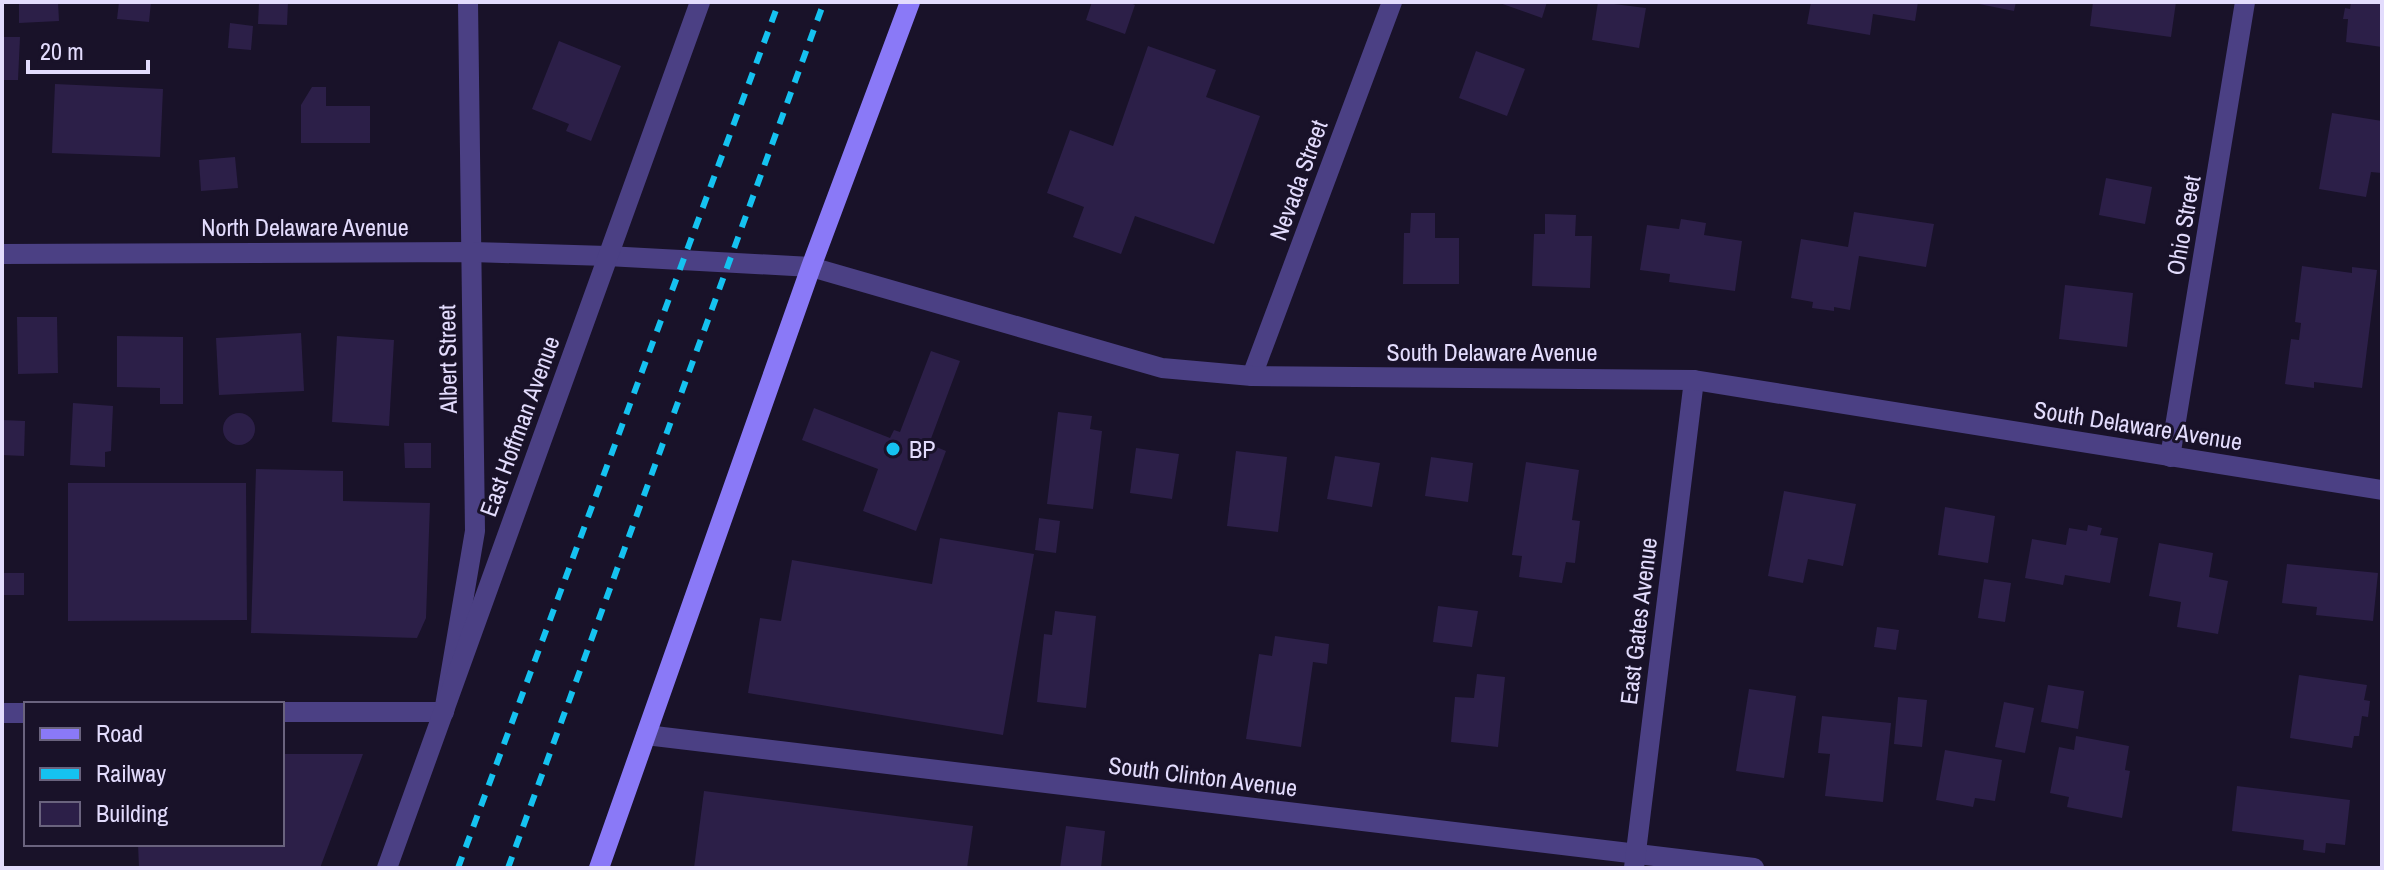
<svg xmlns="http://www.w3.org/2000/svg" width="2384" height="870" font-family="'Archivo Narrow',sans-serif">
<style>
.building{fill:#2c1f48}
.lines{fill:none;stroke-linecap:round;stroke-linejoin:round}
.minor{stroke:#4b4084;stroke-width:20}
.tertiary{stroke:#4b4084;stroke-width:20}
.secondary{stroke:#8a79f7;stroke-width:20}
.rail{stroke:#15c2f0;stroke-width:6;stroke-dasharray:12 10;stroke-linecap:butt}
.poi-dot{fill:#15c2f0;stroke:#191229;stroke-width:3}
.labels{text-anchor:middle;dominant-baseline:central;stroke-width:6;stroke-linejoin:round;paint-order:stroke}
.street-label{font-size:24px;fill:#e3dcfd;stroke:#191229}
.poi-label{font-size:24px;fill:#e3dcfd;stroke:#191229;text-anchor:start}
</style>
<rect width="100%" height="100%" fill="#191229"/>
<!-- building -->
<g class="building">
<polygon points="19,2 58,2 59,21 19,23"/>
<polygon points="119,2 151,2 149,22 117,19"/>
<polygon points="259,2 288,2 287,25 258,24"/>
<polygon points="1092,2 1128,2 1135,5 1125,34 1086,20"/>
<polygon points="1497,2 1547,2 1542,18"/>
<polygon points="1598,2 1646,8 1639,48 1592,40"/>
<polygon points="1811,2 1918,2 1915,21 1873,14 1870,35 1807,24"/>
<polygon points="1969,2 2016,2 2014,11"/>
<polygon points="2093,2 2176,2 2171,37 2090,26"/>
<polygon points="2351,2 2382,2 2382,47 2346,42 2348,19 2343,19 2345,8 2350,9"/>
<polygon points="230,23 253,26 251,50 228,48"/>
<polygon points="2,37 20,37 18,80 2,80"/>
<polygon points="559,41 621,66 591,141 566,131 569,124 532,109"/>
<polygon points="1148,46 1216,70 1206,97 1260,116 1214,244 1135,216 1121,254 1073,237 1084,207 1047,193 1070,130 1113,146"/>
<polygon points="1476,51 1525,69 1507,116 1459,98"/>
<polygon points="55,84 163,89 160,157 52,153"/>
<polygon points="312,87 326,87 326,106 370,106 370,143 301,143 301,105"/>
<polygon points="2332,113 2382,121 2382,173 2371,172 2366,197 2319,189"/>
<polygon points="235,157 238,188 201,191 199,160"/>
<polygon points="2106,178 2152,187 2145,224 2099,215"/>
<polygon points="1854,212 1934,224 1926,267 1859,256 1850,310 1834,307 1834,311 1812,308 1813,302 1791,298 1801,239 1848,247"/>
<polygon points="1411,213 1435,213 1435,238 1459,238 1459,284 1403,284 1404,233 1410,233"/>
<polygon points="1545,214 1576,215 1575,236 1592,236 1590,288 1532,286 1534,234 1545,234"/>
<polygon points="1681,219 1706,223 1704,235 1742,241 1735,291 1669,282 1670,274 1640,270 1647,225 1679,229"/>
<polygon points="2302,266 2352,273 2352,267 2377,270 2362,388 2314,382 2314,388 2285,384 2291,339 2299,340 2301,323 2295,322"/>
<polygon points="2065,285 2133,293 2127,347 2059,339"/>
<polygon points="17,317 57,317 58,373 18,374"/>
<polygon points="301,333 304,391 219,395 216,338"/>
<polygon points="117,336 183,337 183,404 160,404 160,388 117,387"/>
<polygon points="337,336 394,340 389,426 332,422"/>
<polygon points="931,351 960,361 929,444 946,451 916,531 863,511 878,469 802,440 814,408 890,438 894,430 900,432"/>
<polygon points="73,403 113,406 111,451 105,452 105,467 70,465"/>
<polygon points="1058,412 1092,416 1090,429 1102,431 1093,509 1047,504"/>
<circle cx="239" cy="429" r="16"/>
<polygon points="2,420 25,421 24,456 2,455"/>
<polygon points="404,443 431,443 431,468 405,468"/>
<polygon points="1136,448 1179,454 1172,499 1130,493"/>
<polygon points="1236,451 1287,457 1278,532 1227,526"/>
<polygon points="1335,456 1380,463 1372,507 1327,499"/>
<polygon points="1431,457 1473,463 1468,502 1425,496"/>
<polygon points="1526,462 1579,470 1572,520 1580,521 1575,563 1566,562 1562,583 1519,577 1522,556 1512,555"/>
<polygon points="256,469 343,471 343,501 430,503 426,618 417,638 251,633"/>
<polygon points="68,483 246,483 247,620 68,621"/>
<polygon points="1784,491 1856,504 1843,566 1808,559 1803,583 1768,576"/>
<polygon points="1945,507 1995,516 1988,563 1938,555"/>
<polygon points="1039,518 1060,521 1056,553 1035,550"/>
<polygon points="2088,525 2102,528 2100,535 2118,538 2110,583 2065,575 2063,585 2025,578 2032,539 2066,545 2069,528 2087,531"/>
<polygon points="940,538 1034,554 1003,735 748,693 760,618 781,621 792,560 932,584"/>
<polygon points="2159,543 2213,553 2209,577 2228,581 2218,634 2177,627 2181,602 2149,596"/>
<polygon points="2287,564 2378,573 2373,621 2316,615 2317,607 2282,603"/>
<rect x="2" y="573" width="22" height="22"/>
<polygon points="1984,579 2011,583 2005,622 1978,618"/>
<polygon points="1438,606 1478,611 1472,647 1433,642"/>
<polygon points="1055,611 1096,616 1086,708 1037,702 1044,634 1052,635"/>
<polygon points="1877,627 1899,630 1896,650 1874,647"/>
<polygon points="1275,636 1329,644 1327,664 1313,662 1301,747 1246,739 1259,654 1272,656"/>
<polygon points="1477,674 1505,677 1498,747 1451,742 1455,697 1474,698"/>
<polygon points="2299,675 2367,685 2364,700 2370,701 2368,717 2362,716 2359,736 2354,736 2352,748 2290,738"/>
<polygon points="2048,685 2084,691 2078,729 2041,722"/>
<polygon points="1749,689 1796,696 1784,778 1736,771"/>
<polygon points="1898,697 1927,700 1922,747 1894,744"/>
<polygon points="2004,702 2034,708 2025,753 1995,747"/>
<polygon points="1822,716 1891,723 1883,802 1825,796 1830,754 1818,753"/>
<polygon points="2076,736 2129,746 2125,770 2130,771 2122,818 2067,807 2069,797 2050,793 2059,747 2074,750"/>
<polygon points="1945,750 2002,760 1995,801 1975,798 1973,807 1936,800"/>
<polygon points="282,754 363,754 320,868 139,868 138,844 282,844"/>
<polygon points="2237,786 2350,800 2345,845 2326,843 2325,853 2303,850 2304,840 2232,831"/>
<polygon points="704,791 973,826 967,868 694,868"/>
<polygon points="1066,826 1105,831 1101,868 1060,868"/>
</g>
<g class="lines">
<!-- minor -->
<g class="minor">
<polyline points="1252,376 1392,2"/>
<polyline points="2170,457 2245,2"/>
<polyline points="282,712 444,712 475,531 468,2"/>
<polyline points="2,713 26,713"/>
<polyline points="646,735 1754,868"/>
<polyline points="1634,868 1694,380"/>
</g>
<!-- tertiary -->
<g class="tertiary">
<polyline points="2,254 472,252 607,256 811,267 1162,368 1252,376 1694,380 2382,490"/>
<polyline points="387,868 700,2"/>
</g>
<!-- secondary -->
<polyline class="secondary" points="599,868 811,267 910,2"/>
<!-- rail -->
<g class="rail">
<polyline points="458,868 779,2"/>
<polyline points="508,868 824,2"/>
</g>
</g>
<!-- markers -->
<circle class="poi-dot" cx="893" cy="449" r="8"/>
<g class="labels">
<!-- street labels -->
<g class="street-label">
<text transform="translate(1298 180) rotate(-70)">Nevada Street</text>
<text transform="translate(2183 225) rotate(-80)">Ohio Street</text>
<text x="305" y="227">North Delaware Avenue</text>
<text x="1492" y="352">South Delaware Avenue</text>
<text transform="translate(447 359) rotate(-91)">Albert Street</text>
<text transform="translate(2138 425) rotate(9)">South Delaware Avenue</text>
<text transform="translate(519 426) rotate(-70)">East Hoffman Avenue</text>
<text transform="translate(1638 621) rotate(-83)">East Gates Avenue</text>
<text transform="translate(1203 776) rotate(7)">South Clinton Avenue</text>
</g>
<!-- poi labels -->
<g class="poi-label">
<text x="909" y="449">BP</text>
</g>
</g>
<!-- border -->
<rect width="2384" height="870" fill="none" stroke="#e3dcfd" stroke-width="8"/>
<!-- legend -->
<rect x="24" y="702" width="260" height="144" fill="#191229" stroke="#6a637e" stroke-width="2"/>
<rect x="40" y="728" width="40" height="12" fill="#8a79f7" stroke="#6a637e" stroke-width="2"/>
<text x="96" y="742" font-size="24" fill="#e3dcfd">Road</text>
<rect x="40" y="768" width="40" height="12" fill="#15c2f0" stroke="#6a637e" stroke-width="2"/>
<text x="96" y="782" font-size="24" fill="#e3dcfd">Railway</text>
<rect x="40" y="802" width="40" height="24" fill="#2c1f48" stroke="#6a637e" stroke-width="2"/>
<text x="96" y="822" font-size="24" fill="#e3dcfd">Building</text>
<!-- scale -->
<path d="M28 60v12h120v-12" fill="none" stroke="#e3dcfd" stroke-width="4"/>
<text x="40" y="60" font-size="24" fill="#e3dcfd" stroke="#191229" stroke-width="6" paint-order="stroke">20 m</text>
</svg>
